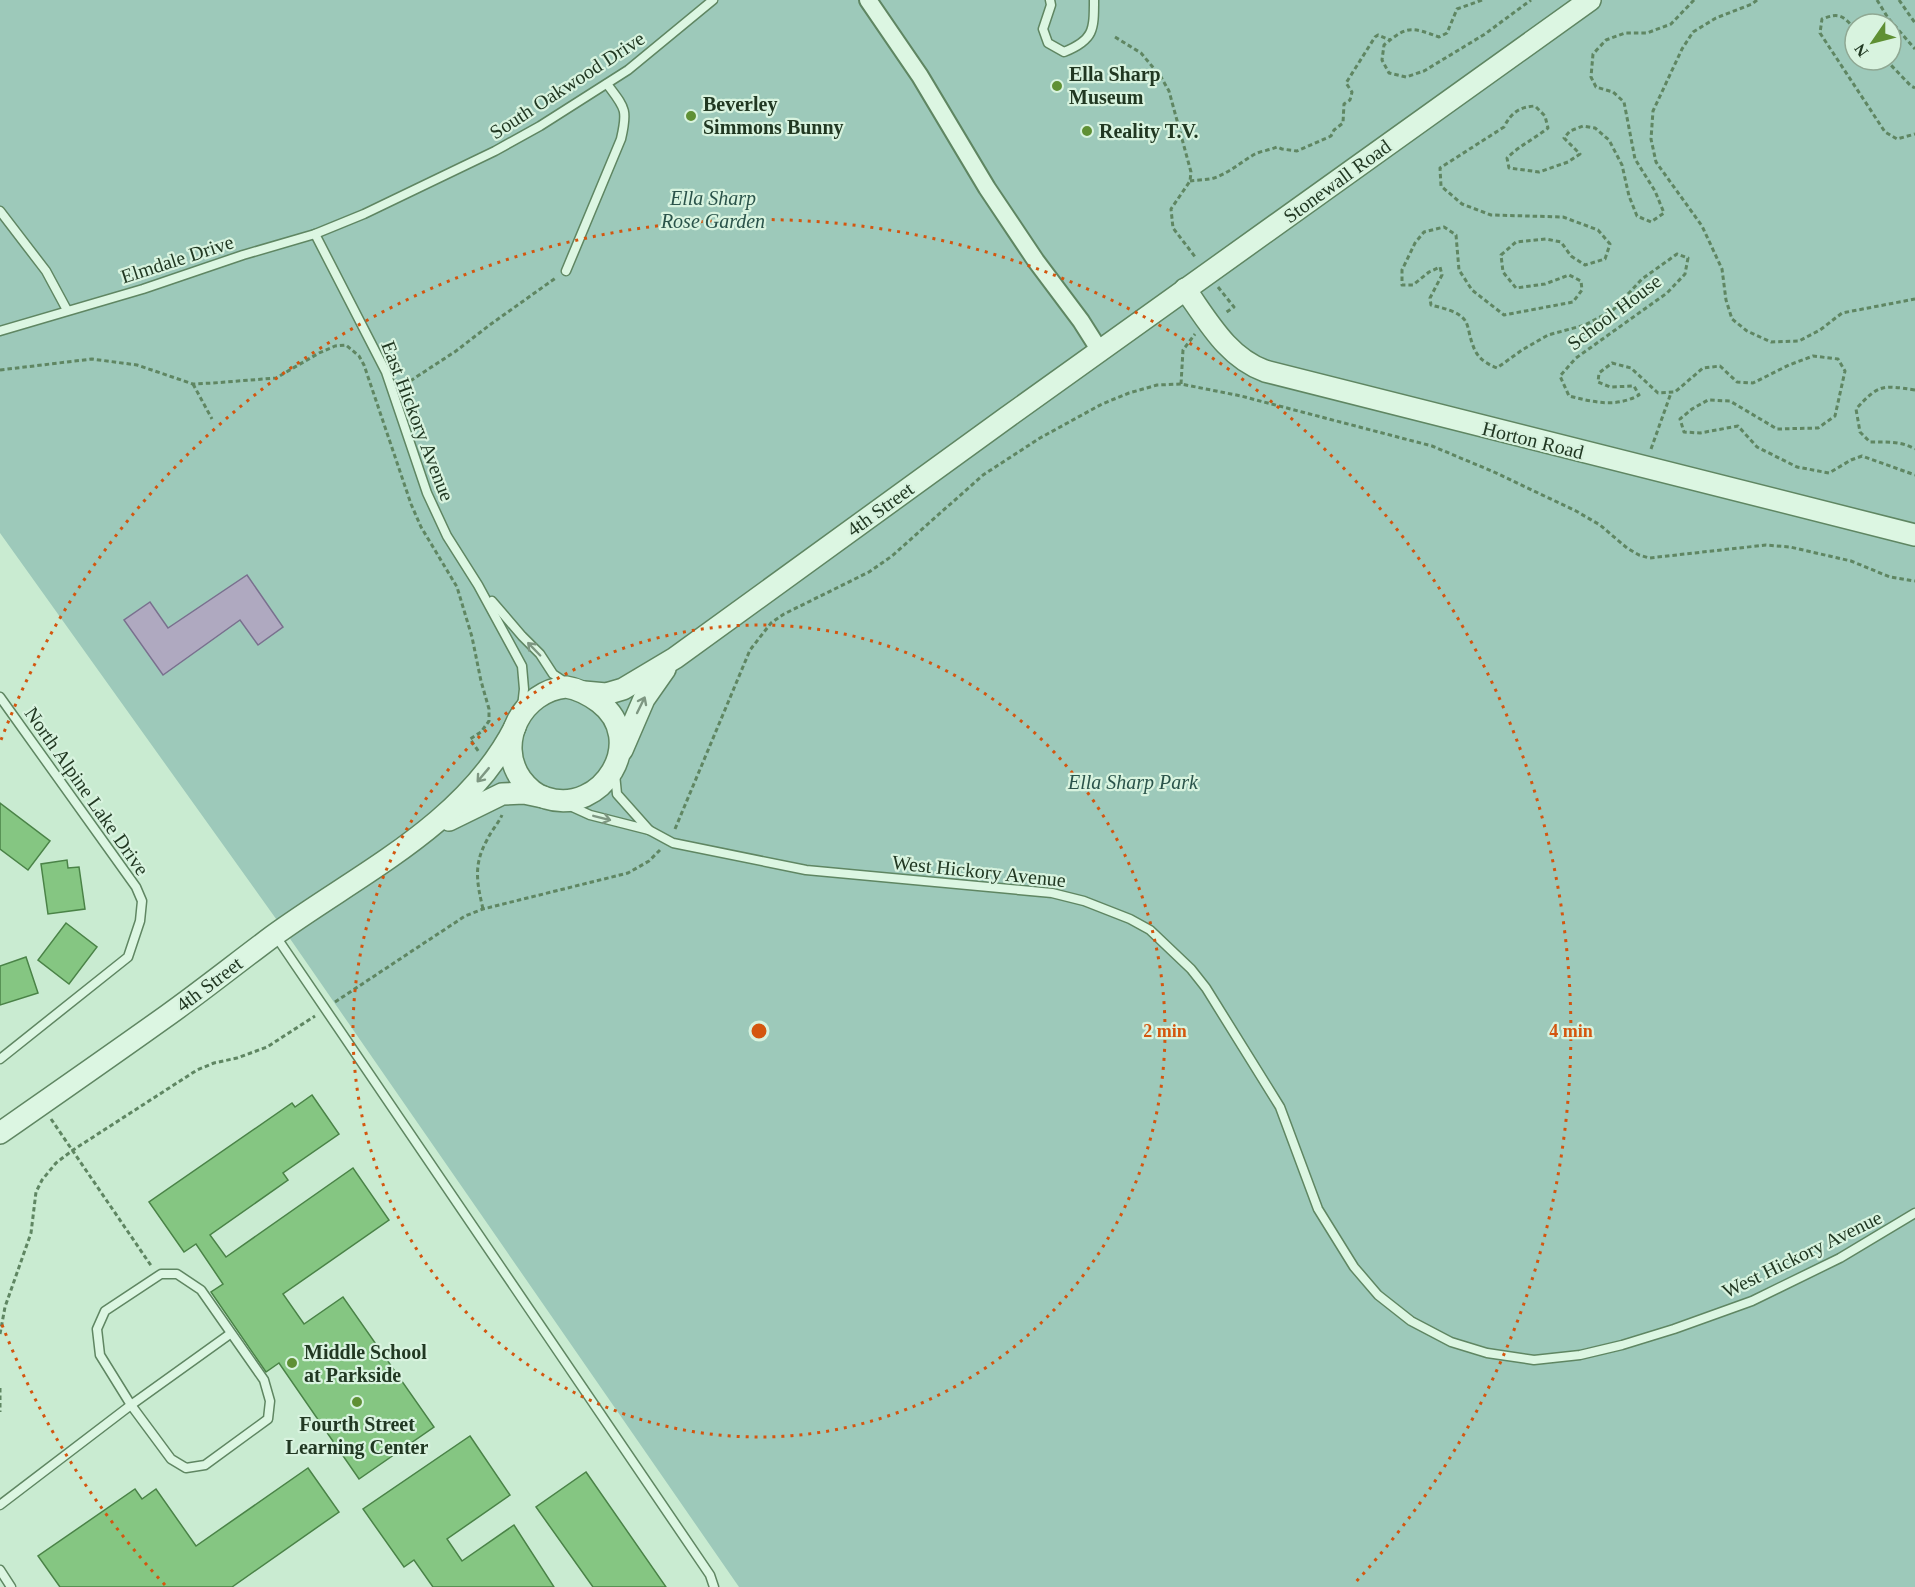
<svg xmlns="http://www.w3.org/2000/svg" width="1915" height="1587" font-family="'Times New Roman',serif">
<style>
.green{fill:#9dc9ba;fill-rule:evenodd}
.water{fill:#afa9c0;stroke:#79708e;stroke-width:1.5}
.building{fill:#85c682;stroke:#4a8347;stroke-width:1.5}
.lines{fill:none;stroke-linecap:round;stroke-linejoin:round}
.service-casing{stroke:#5f8662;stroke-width:11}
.minor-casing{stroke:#5f8662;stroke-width:20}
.tertiary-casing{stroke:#5f8662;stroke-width:24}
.path{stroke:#5f8662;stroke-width:3;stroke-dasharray:4.5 3;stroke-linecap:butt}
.service{stroke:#dcf6e2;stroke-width:8}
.minor{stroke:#dcf6e2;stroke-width:16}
.tertiary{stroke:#dcf6e2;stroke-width:21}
.oneway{stroke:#7e9782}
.ring{fill:none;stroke:#d4560e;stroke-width:3;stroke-dasharray:3 6}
.poi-dot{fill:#5f9034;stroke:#d8f3df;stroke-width:2}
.labels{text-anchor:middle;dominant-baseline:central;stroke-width:4.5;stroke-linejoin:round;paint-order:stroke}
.poi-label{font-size:20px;font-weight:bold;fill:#213822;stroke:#d8f3df;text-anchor:start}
.street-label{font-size:20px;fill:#213822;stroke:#d8f3df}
.park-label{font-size:20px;font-style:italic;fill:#2a534a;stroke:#d8f3df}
.centre{fill:#d4560e;stroke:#d8f3df;stroke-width:3}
.ring-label{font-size:18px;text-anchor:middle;font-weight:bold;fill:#d4560e;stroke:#d8f3df;stroke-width:4.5;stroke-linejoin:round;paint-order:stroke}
</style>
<rect width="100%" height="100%" fill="#c9ebd1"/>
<!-- green -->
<path class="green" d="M 0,0 L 1915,0 L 1915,1587 L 739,1587 L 284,930 L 0,533 ZM 1855,24 L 1891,24 L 1891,60 L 1855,60 Z"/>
<!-- water -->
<polygon class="water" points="247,575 283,627 258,645 240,620 163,675 124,620 150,602 168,628"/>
<!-- building -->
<g class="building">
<polygon points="0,803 50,841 28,870 0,849"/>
<polygon points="67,860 68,868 79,867 85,909 48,914 41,864"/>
<polygon points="66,923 97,947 69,984 38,960"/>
<polygon points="26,957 38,993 0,1005 0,966"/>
<polygon points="312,1095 339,1134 283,1173 288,1180 210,1235 226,1257 353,1168 389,1220 283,1294 304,1324 343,1297 434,1427 359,1479 279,1363 266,1372 211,1292 223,1284 196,1244 184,1252 149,1202 292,1103 295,1107"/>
<polygon points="470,1436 510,1495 447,1539 462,1561 514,1525 554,1587 433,1587 414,1560 404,1567 363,1509"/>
<polygon points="308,1468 339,1512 232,1587 60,1587 38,1556 135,1489 142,1499 156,1489 196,1546"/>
<polygon points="586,1472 666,1587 593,1587 536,1507"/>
</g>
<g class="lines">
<!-- service casing -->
<g class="service-casing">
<g id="service">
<path d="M 1050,0 L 1051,5 L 1043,29 L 1048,43 L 1064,52 C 1094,40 1094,30 1094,0"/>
<polyline points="0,211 46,271 67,310"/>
<polyline points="315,234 386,372 427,493 447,536 478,585 522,666 524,689 522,707"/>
<path d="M 566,271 L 621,139 C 628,109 625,108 607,84"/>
<polyline points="0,331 143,289 243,255 315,234 364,214 495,151 540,126 628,70 713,0"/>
<polyline points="492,601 522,636 540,654 553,674 568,684"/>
<polyline points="0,697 136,887 142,901 140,921 128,957 0,1059"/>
<polyline points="615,774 617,794 649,830"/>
<polyline points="568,805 590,815 649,830 673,843 806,870 1052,893 1084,901 1130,919 1150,930 1191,969 1206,988 1280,1107 1318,1209 1354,1267 1378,1295 1411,1321 1451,1342 1487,1353 1534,1360 1580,1355 1622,1345 1674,1329 1752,1301 1840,1258 1915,1213"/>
<polyline points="275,935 710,1575 714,1587"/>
<polygon points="161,1274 177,1274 201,1290 264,1380 270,1401 268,1419 205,1465 186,1468 171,1459 131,1405 100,1355 97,1329 105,1311"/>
<polyline points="0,1505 131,1405 230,1334"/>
<polyline points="0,1570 11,1587"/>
</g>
</g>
<!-- minor casing -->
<g class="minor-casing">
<polyline id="minor" points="868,0 920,76 987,188 1036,261 1081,321 1100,351"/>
</g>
<!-- tertiary casing -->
<g class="tertiary-casing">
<g id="tertiary">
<path d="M 1185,289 C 1208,321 1227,357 1265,371 L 1915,535"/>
<path d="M 566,687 C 579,689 588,694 599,702 C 649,740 602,816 546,798 C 535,795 527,787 521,779 C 495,742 523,691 566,687 Z"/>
<polyline points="584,692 606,694 623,689 675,658 1006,418 1590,0"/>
<polyline points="622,750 644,699 665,669"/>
<polyline points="449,820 502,794 524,793 543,797"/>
<path d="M 0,1133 C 56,1094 112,1055 168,1015 C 203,990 238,962 273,936 C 358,874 465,825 515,727"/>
</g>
</g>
<!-- path -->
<g class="path">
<path d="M 1482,0 L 1457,9 L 1447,33 L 1439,37 C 1411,27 1408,25 1384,45 L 1382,60 L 1389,73 L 1406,77 L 1424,71 L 1485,34 L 1531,0"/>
<path d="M 1694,0 L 1671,24 L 1647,33 L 1625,33 L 1606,40 L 1593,54 L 1591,77 L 1596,87 L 1613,92 L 1624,102 L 1635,159 L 1655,191 L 1664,213 L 1651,222 L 1637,216 L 1629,196 L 1622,165 L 1609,140 L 1595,128 L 1583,126 L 1570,131 L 1564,138 L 1580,154 L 1568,162 L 1539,172 L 1509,168 L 1507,158 C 1519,146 1534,139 1548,128 L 1545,116 L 1535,106 C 1519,107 1511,113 1504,127 L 1440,168 L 1441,186 L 1462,204 L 1491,215 L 1563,217 L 1598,230 L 1610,244 L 1605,259 L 1585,265 L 1571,256 L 1561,242 L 1546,239 L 1516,242 L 1501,255 L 1503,272 L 1516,288 L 1545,284 L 1569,275 L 1581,281 L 1582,290 L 1573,302 L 1504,315 L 1472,290 L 1459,270 L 1456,235 L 1444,227 L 1424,232 L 1415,243 L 1402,270 L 1402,285 L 1413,285 L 1429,272 L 1440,267 L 1442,275 L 1430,298 L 1431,305 C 1442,308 1460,311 1466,322 C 1468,326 1469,332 1470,336 C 1475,355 1480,361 1497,368 L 1522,350 L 1548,335 L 1585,325 L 1613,310 L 1642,279 L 1677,254 L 1688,258 L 1685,274 L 1667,293 L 1576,358 L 1560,376 L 1569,396 C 1593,402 1616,408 1639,395 L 1634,386 L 1610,387 L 1598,382 L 1599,373 L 1612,363 L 1631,368 L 1658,393 L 1675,392 L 1703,368 L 1720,366 L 1737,382 L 1753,383 L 1789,365 L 1813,356 L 1838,359 L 1845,371 L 1835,416 L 1818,428 L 1777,429 L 1730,401 L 1708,400 L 1692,409 L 1680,419 L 1684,432 L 1700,433 L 1738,426 L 1757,447 L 1797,467 L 1829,473 L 1851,460 L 1862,456 L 1915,475"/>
<polyline points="1757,0 1752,4 1716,18 1693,32 1682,49 1653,111 1651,139 1656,162 1702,226 1722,269 1726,300 1732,319 1747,331 1771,342 1799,341 1820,330 1842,313 1915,299"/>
<polyline points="1877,0 1888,18 1915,49"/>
<polyline points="1899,0 1915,23"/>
<path d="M 1855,29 C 1843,16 1840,12 1822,19 L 1820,33 L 1885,132 L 1897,139 L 1915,134"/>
<polyline points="1115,37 1141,53 1161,77 1169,91 1191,172 1190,181 1171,209 1173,228 1196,258"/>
<polyline points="1886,60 1911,86 1915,88"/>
<path d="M 1190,181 C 1197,180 1206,180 1214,178 C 1229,173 1241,162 1255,154 C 1261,151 1270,150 1277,147 L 1282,149 L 1297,151 L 1331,136 L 1334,130 L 1343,123 L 1344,104 L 1350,100 L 1352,92 L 1346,83 L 1375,37 L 1378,35 L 1390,40"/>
<polyline points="1218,287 1234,307 1225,313"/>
<polyline points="0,370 92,359 137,365 193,384 213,383 276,378 319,353 335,346 346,345 359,356 364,365 411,504 421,527 457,587 472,637 481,681 489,709 489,721 481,732 470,739 479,752"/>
<polyline points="193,384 212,419"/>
<polyline points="1181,384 1183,350 1195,334"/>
<polyline points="404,385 456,351 491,324 557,277"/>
<path d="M 1915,390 C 1882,385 1879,384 1856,409 L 1860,432 L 1870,442 C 1886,442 1901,441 1915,449"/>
<polyline points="1651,449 1671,393"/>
<polyline points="675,829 750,650 771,623 784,614 869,572 892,556 983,475 1040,438 1102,404 1129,393 1157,385 1181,384 1241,396 1432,446 1494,472 1576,511 1600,525 1627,548 1639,555 1649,558 1766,545 1790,547 1851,561 1890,577 1915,581"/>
<path d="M 483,909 C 477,883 473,865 487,840 C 491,831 498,824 502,815"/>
<polyline points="335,1002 465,916 483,909 628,873 649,861 660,850"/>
<polyline points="51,1119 152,1267"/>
<polyline points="0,1334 5,1307 31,1233 36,1192 42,1180 56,1163 73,1150 197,1070 214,1063 237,1058 267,1047 315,1016"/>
<polyline points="0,1388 0,1412"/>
</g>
<!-- service -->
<use href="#service" class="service"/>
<!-- minor -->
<use href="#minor" class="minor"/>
<!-- tertiary -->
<use href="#tertiary" class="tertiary"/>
</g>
<!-- one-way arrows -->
<defs><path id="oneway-shaft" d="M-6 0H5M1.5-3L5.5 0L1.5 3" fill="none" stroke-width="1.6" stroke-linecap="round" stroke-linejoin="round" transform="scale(1.5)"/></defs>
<g class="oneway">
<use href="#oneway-shaft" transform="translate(534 649) rotate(-134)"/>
<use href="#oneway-shaft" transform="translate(641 705) rotate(-64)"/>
<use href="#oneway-shaft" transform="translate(483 775) rotate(130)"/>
<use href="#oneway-shaft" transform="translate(602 818) rotate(14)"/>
</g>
<!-- distance rings -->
<g class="ring">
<circle cx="759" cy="1031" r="406"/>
<path d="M165 1585A812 812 0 0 1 1 1322M1 740A812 812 0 1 1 1353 1585"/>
</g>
<!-- markers -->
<g class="poi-dot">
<circle cx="1057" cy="86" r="6"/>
<circle cx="691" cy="116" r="6"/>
<circle cx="1087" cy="131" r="6"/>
<circle cx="292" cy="1363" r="6"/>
<circle cx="357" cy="1402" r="6"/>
</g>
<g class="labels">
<!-- poi labels -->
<g class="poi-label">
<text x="1069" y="74">Ella Sharp<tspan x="1069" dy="23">Museum</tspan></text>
<text x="703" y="104">Beverley<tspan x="703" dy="23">Simmons Bunny</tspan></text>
<text x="1099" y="131">Reality T.V.</text>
<text x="304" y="1352">Middle School<tspan x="304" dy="23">at Parkside</tspan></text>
<text x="357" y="1424" text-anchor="middle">Fourth Street<tspan x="357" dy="23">Learning Center</tspan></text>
</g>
<!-- street labels -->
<g class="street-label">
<text transform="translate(567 85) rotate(-33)">South Oakwood Drive</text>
<text transform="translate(1337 181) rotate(-36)">Stonewall Road</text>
<text transform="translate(177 259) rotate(-18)">Elmdale Drive</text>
<text transform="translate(1614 312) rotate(-37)">School House</text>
<text transform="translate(418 421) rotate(69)">East Hickory Avenue</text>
<text transform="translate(1533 440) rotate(14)">Horton Road</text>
<text transform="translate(880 509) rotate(-36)">4th Street</text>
<text transform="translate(87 791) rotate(55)">North Alpine Lake Drive</text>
<text transform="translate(979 871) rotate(6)">West Hickory Avenue</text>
<text transform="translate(209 984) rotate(-37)">4th Street</text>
<text transform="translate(1802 1254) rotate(-26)">West Hickory Avenue</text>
</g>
<!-- park labels -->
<g class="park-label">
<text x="713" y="198">Ella Sharp<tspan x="713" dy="23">Rose Garden</tspan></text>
<text x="1133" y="782">Ella Sharp Park</text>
</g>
</g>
<circle cx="759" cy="1031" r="9" class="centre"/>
<g class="ring-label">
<text x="1165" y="1037">2 min</text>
<text x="1571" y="1037">4 min</text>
</g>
<!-- north arrow -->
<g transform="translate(1873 42) rotate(235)"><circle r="28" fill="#d8f3df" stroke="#8fa893" stroke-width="1.5"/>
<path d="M0-4.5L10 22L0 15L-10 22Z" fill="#5f9034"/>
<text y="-9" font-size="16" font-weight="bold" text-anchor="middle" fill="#213822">N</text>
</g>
</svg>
